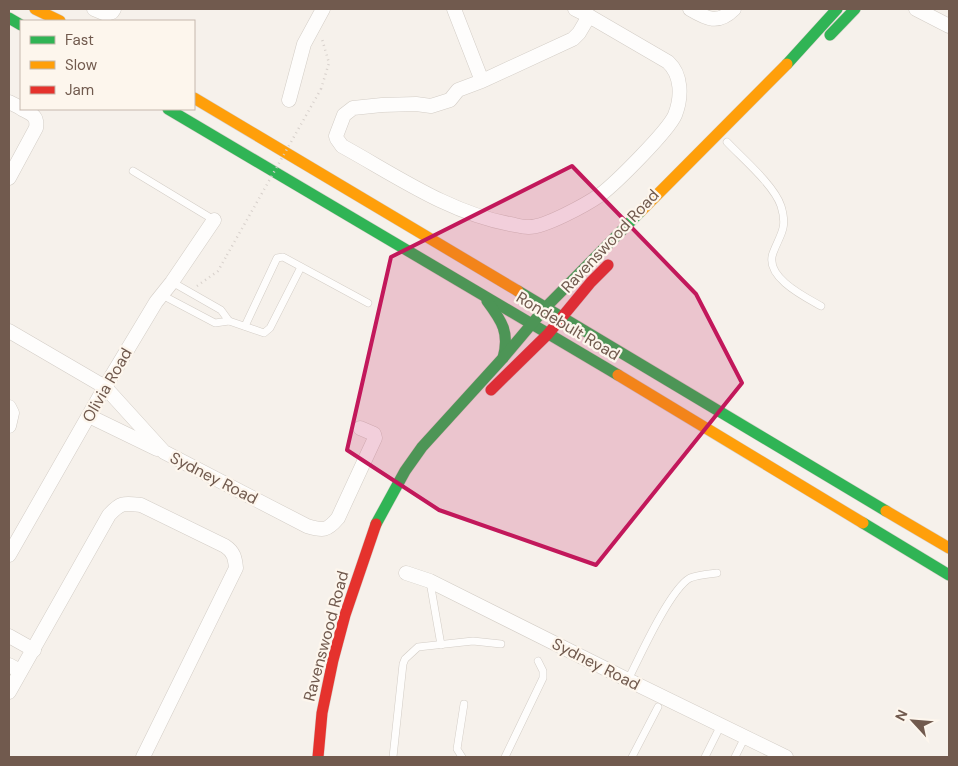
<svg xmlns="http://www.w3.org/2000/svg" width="958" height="766" font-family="'DM Sans',sans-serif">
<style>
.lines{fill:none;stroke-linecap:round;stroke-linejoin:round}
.lane-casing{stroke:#d3cdc6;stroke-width:8}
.street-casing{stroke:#d3cdc6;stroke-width:15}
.fast-casing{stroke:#d5cec8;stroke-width:12}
.slow-casing{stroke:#d5cec8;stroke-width:12}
.jam-casing{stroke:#d5cec8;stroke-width:12}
.path{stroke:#d7d0cb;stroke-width:2.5;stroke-dasharray:1 4;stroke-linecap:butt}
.lane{stroke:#fefdfc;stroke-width:7}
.street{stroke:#fefdfc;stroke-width:14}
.fast{stroke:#30b455;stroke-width:11}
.slow{stroke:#ff9f0a;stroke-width:11}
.jam{stroke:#e5322d;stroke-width:11}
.path-bridge{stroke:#d7d0cb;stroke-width:2.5;stroke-dasharray:1 4;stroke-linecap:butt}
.marked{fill:#c2185b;fill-opacity:0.2;stroke:#c2185b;stroke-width:4;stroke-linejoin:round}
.labels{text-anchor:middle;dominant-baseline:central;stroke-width:4.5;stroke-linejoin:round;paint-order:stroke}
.street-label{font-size:16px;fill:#715a4e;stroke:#fdf6ed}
</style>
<rect width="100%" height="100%" fill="#f6f1eb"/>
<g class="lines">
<!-- lane casing -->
<g class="lane-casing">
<g id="lane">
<path d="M 727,142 C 742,158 774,185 781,206 C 788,229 780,234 773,253 C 764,277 805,297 821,306"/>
<polyline points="133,171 214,220"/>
<polyline points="162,295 215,323 229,321 221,310 172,282"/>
<polyline points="229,321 264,333 270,328 301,267"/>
<polyline points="245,326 277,258 283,257 368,303"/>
<polyline points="430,582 441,645"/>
<path d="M 628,680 C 639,658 670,589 690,578 C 697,575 709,574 717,573"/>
<polyline points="393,757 403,664 405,659 418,647 473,641 501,644"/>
<polyline points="462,757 457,749 464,704"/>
<polyline points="505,757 543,678 543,671 538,661"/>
<polyline points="632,757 658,707"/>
<polyline points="705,757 721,725"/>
<polyline points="735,757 745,737"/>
</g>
</g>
<!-- street casing -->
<g class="street-casing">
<g id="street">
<polyline points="94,9 106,14 112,12 114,9"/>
<path d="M 454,9 L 482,81 L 458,90 L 450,100 L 431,106 L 416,104 L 382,105 L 353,108 L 344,115 L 336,136 L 337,139 L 342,146 C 395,175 449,213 510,224 C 516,225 522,227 528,227 C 544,228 587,204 600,195 C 616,183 668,131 675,115 C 682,97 682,75 668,62 L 589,16 L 579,33 L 573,39 L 482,81"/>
<polyline points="575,9 589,16"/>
<path d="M 690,9 C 707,19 718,25 734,9"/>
<polyline points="916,9 949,26"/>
<polyline points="289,100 304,44 323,9"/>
<polyline points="9,102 21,108"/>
<path d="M 9,178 L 36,128 C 38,116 32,114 22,109"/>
<path d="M 9,331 L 105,387 L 164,452 L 307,526 C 323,531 327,531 338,518 L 375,438 L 374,434 L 360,428"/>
<polyline points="9,407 12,413 9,426"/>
<polyline points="89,416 157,449"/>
<polyline points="9,555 105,387 156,302 172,282 214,220"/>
<polyline points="406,573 430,581 628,680 786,757"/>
<polyline points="9,636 34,650"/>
<polyline points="9,665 20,671"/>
<path d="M 9,692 L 109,515 C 121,502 124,503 141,505 L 225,546 C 234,552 235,558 236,568 L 143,757"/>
</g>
</g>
<!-- fast casing -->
<g class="fast-casing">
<g id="fast">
<polyline points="9,18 21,25"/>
<polyline points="830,35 855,9"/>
<polyline points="787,64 837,9"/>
<polyline points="168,109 618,375"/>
<polyline points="518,291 886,511"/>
<path d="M 487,301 C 502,321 510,333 503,358"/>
<polyline points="863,523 949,575"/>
<polyline points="376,524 405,471 422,447 503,358 546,307 641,211"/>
</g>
</g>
<!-- slow casing -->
<g class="slow-casing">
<g id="slow">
<polyline points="35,9 60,21"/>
<polyline points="194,98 518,291"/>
<polyline points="641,211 787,64"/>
<polyline points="618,375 863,523"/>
<polyline points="886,511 949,548"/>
</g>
</g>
<!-- jam casing -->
<g class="jam-casing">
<g id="jam">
<polyline points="491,390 548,334 591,282 608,265"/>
<polyline points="318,757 322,713 333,660 345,615 376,524"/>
</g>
</g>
<!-- path -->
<g class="path">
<polyline points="321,89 329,63 322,39"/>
<polyline points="197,286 218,271 227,255"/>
</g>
<!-- lane -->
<use href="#lane" class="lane"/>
<!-- street -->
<use href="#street" class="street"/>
<!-- fast -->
<use href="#fast" class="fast"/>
<!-- slow -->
<use href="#slow" class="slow"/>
<!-- jam -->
<use href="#jam" class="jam"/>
<!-- path-bridge -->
<polyline class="path-bridge" points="227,255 321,89"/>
</g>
<!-- marked area -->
<path class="marked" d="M 572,166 L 696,294 L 742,383 L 596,565 L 439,510 L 347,450 L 391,257 Z"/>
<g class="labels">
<!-- street labels -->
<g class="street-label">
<text transform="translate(610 241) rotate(-47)">Ravenswood Road</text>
<text transform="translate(568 326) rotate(31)">Rondebult Road</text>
<text transform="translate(107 385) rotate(-60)">Olivia Road</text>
<text transform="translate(214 478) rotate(27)">Sydney Road</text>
<text transform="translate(326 636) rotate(-75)">Ravenswood Road</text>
<text transform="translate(596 664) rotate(27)">Sydney Road</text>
</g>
</g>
<!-- border -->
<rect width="958" height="766" fill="none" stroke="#715a4e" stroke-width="20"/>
<!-- legend -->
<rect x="20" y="20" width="175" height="90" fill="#fdf6ed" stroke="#c5b8ad"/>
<rect x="30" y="36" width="25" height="8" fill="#30b455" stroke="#c5b8ad"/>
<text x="65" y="45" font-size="15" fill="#715a4e">Fast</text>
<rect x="30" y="61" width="25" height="8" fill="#ff9f0a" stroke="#c5b8ad"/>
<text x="65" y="70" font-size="15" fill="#715a4e">Slow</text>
<rect x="30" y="86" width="25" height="8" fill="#e5322d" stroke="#c5b8ad"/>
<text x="65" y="95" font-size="15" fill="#715a4e">Jam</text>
<!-- north arrow -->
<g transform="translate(913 721) rotate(296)" stroke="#fdf6ed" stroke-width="4" paint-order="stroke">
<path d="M0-4L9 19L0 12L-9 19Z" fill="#715a4e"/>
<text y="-8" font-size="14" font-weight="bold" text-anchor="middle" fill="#715a4e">N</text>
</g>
</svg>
